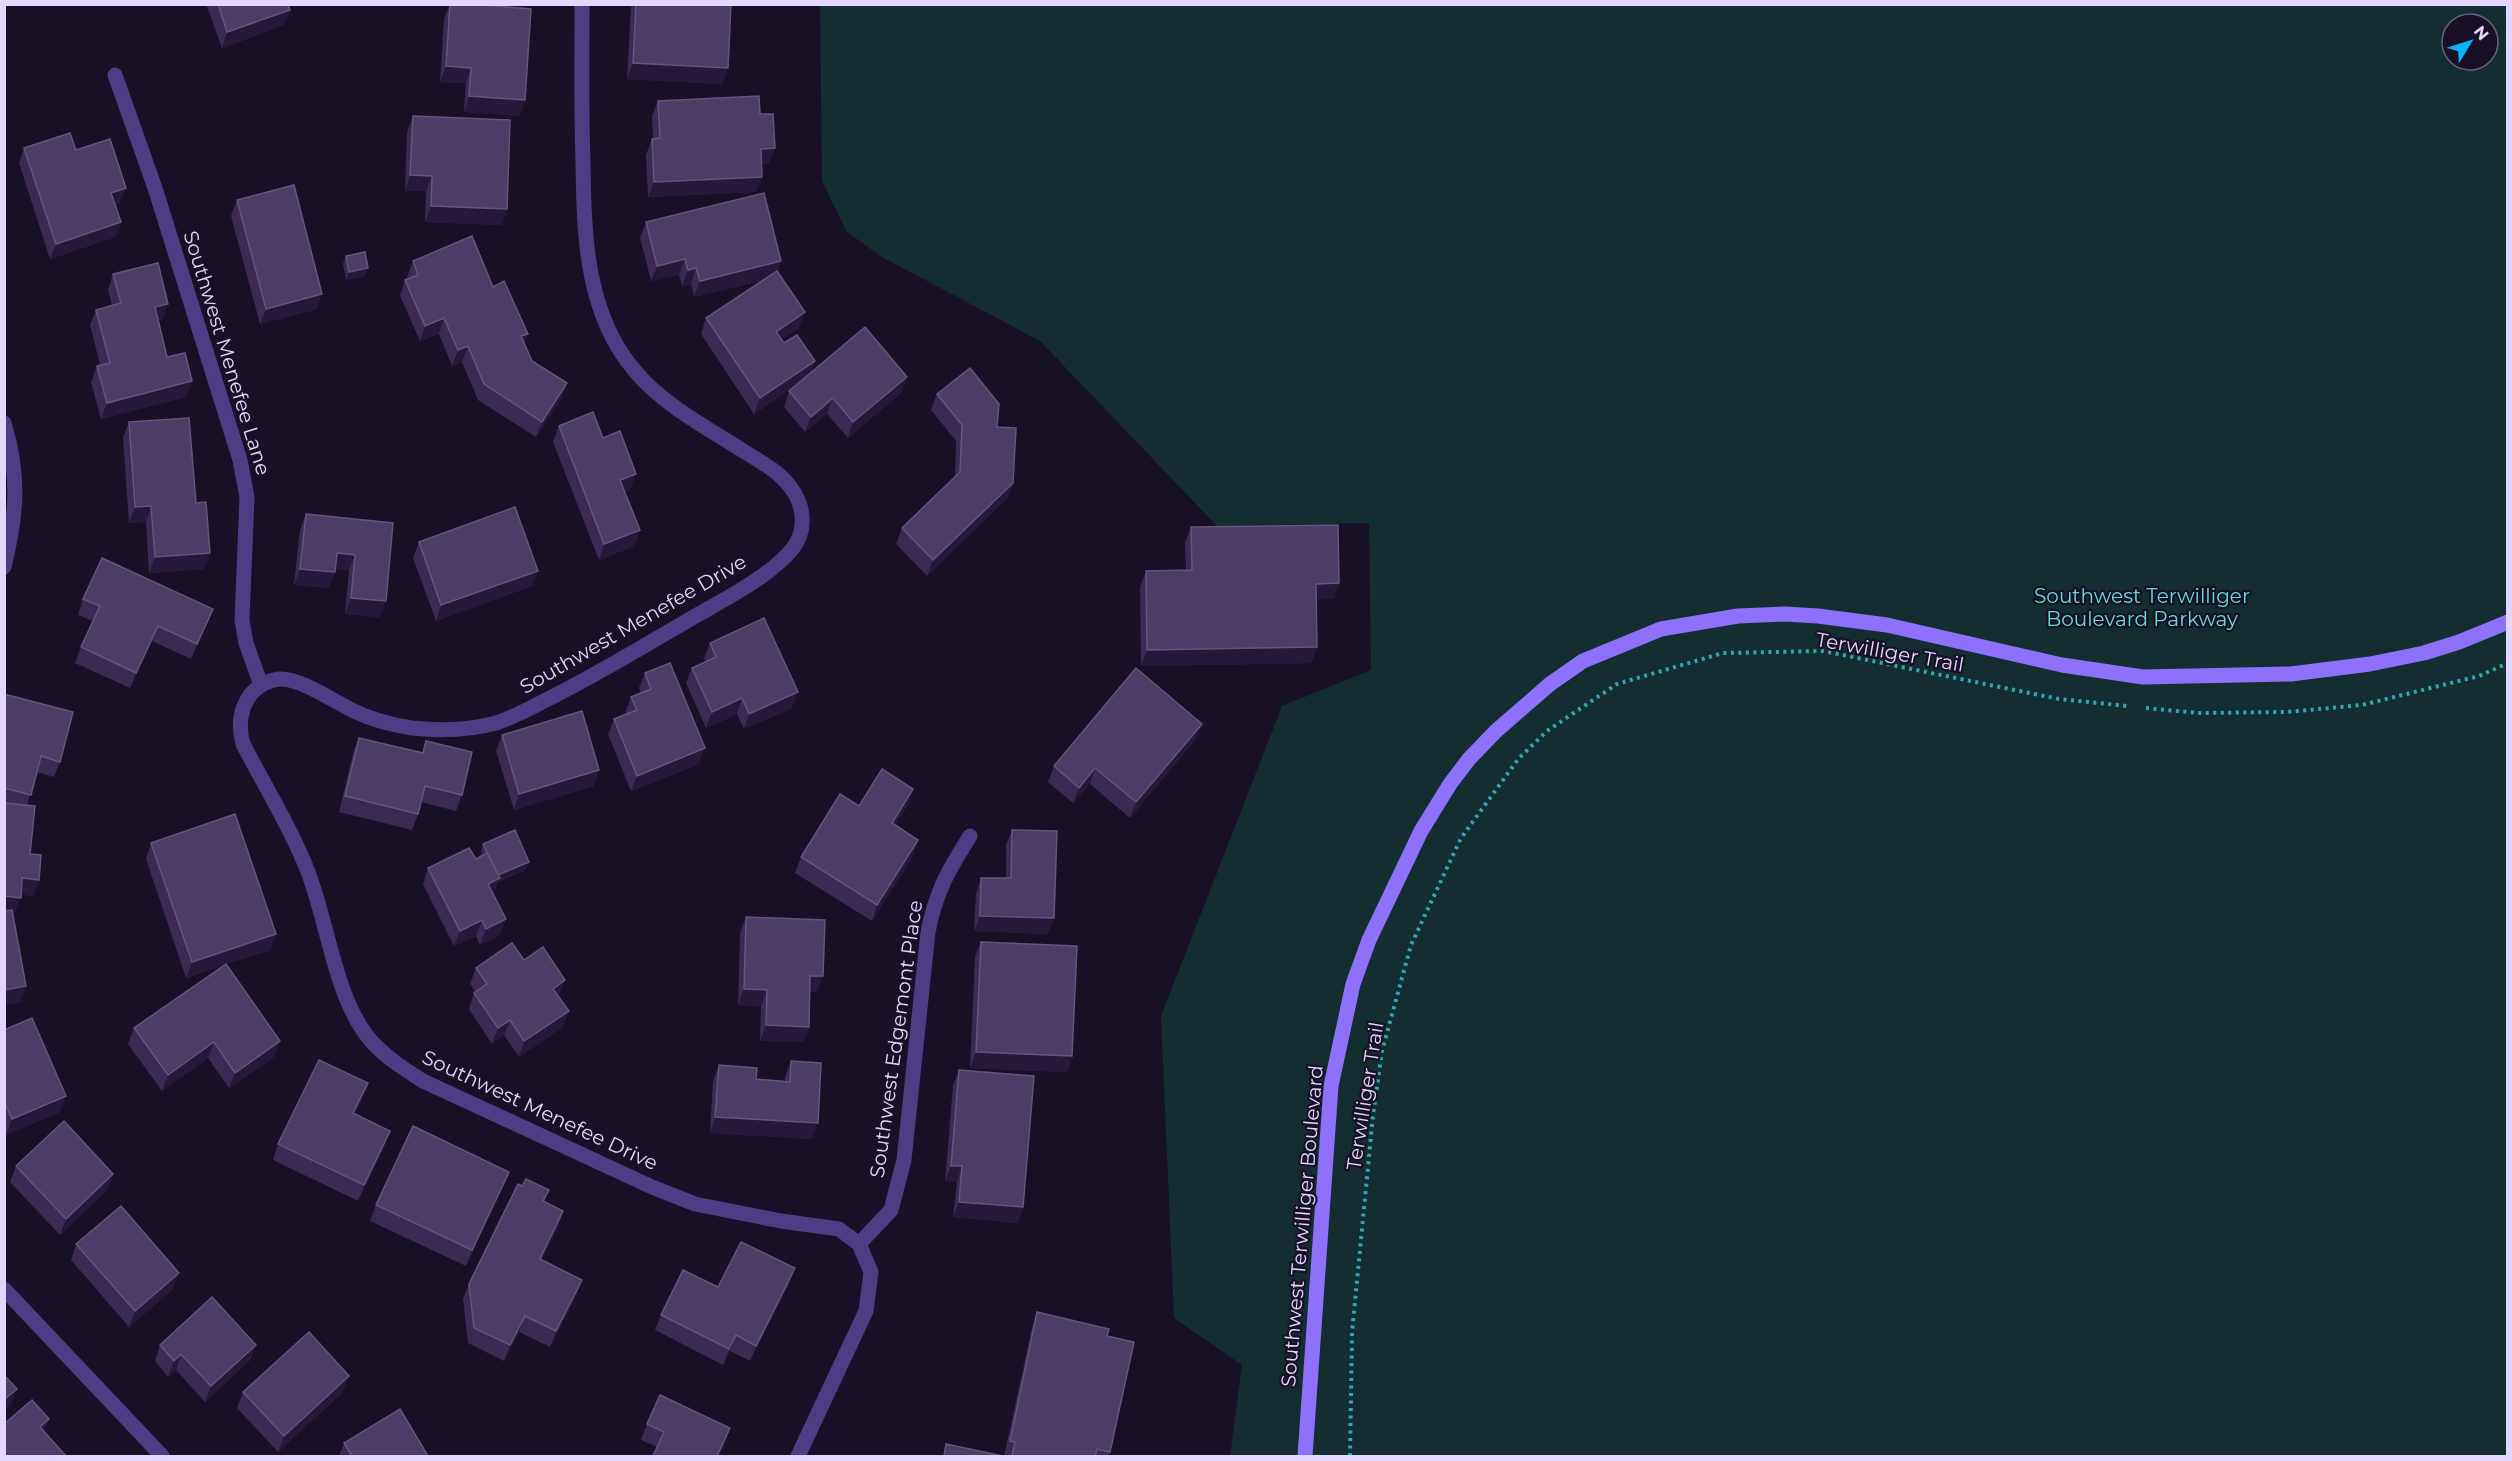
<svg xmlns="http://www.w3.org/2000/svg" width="2512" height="1461" font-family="Montserrat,sans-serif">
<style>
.green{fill:#132d31;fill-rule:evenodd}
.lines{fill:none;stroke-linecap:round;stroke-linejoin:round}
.path{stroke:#33a6b6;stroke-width:4;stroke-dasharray:3 4.5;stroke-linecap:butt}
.street{stroke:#4c3d85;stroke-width:15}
.secondary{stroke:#8e71fb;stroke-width:15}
.wall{fill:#3a2a54}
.shaded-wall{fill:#25183a}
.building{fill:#4c3d66;stroke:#64557e;stroke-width:1.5}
.labels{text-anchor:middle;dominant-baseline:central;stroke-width:4.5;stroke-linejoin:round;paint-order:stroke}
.street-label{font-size:20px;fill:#e3d7fe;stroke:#181027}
.park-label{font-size:20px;fill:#64ddd5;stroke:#181027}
</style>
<rect width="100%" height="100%" fill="#181027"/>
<!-- green -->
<path class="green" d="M 820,5 L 2507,5 L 2507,1456 L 1230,1456 L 1242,1365 L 1174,1318 L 1161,1016 L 1282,706 L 1371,670 L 1369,523 L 1217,526 L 1040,341 L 882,257 L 847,232 L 822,181 ZM 2452,24 L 2488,24 L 2488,60 L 2452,60 Z"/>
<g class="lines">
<!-- path -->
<g class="path">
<polyline points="2146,708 2198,713 2287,712 2362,705 2479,676 2508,663"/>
<polyline points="1350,1456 1352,1333 1373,1115 1382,1051 1411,945 1461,838 1519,758 1547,731 1617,684 1723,653 1823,651 2059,699 2127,706"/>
</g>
<!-- street -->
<g class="street">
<path d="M 582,4 C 582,57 581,109 583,161 C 584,233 585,313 635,371 C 662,404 709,429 745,452 C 761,462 780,472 791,488 C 804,505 807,530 793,548 C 770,578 713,605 680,625 C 637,650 594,676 550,698 C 532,707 515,717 496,723 C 470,730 439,731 412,728 C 393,725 373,720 356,712 C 336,703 299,677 279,679 C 246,684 235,715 243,744 C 263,783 287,821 304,862 C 328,916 333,998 372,1042 C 387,1058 404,1069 423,1081 L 652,1187 L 695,1204 L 781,1221 L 839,1229 L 859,1244 L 871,1272 L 866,1311 L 798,1456"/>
<polyline points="115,75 155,188 240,460 247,497 242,620 246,643 261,685"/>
<path d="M 4,423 C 20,476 17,514 4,567"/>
<path d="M 859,1244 L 891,1210 L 904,1160 L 928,932 C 936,891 948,871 970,836"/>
<polyline points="4,1289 162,1456"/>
</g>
<!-- secondary -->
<polyline class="secondary" points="1305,1456 1331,1086 1353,984 1369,940 1421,831 1450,784 1469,759 1496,731 1550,684 1583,661 1661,629 1738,616 1785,614 1818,616 1887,625 2062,665 2143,677 2291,674 2370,664 2424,653 2459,642 2508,622"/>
</g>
<!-- wall -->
<g class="wall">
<polygon points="206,4 288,4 284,25 222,48"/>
<polygon points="450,4 520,116 464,112 466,83 440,82 444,19"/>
<polygon points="632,4 731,4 728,68 722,84 627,79 631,8"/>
<polygon points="658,101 760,114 775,148 769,164 761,164 756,192 648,197 646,155 652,139 653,139 652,116"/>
<polygon points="413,116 502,225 425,222 426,191 405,191 407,132"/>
<polygon points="24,148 76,150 120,203 115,205 121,222 115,237 50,259 19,163"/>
<polygon points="237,200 317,309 260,324 231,216"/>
<polygon points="646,222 777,272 799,328 781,340 784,343 815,361 811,373 907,377 901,393 848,438 827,414 805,432 784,407 789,391 795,386 754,414 701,334 706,318 764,280 694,297 691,284 682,286 679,275 651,281 640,238"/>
<polygon points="346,256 365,276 346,280 343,264"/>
<polygon points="413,261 493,287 528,334 524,343 532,361 567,383 561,399 536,437 478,400 462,362 452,366 439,334 420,341 400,296 405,280 408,279 407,277"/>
<polygon points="113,274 168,304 162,319 158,320 167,357 192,381 186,397 101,419 91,382 97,366 100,365 90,325 96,310 112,305 108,290"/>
<polygon points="937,394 997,427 1013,483 1007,498 927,576 896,544 902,528 955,477 956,441 931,410"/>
<polygon points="129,422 204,569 149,573 146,522 129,523 123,437"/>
<polygon points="559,426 603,438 630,490 625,492 640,530 634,546 599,560 553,442"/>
<polygon points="306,514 393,523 380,617 345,614 349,570 335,569 329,588 294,585 300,530"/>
<polygon points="1191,527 1339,583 1333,599 1316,599 1317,647 1311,663 1141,666 1140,587 1146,571 1186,570 1185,543"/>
<polygon points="419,542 532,586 436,621 413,558"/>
<polygon points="83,599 207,624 191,659 152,641 130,688 75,663 81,647 93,621 78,615"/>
<polygon points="710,643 792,708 744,729 737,714 706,728 686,683 692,668 706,661 704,659"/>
<polygon points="645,673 699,764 631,791 608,734 614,719 626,714 625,713 631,697 641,693 639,688"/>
<polygon points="4,694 60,762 54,777 37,772 27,805 30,854 39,880 33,896 21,894 15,913 12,913 26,986 20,1002 4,1005"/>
<polygon points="502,735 594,786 514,810 496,751"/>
<polygon points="359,738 422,753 426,741 462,795 456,811 421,802 418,814 412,830 339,812 353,753"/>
<polygon points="1196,739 1130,818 1090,784 1073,803 1048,782 1054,766"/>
<polygon points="913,789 908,804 895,825 913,856 872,921 795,873 801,857 859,806"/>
<polygon points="1012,830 1048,934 974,931 976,894 981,878 1006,878 1006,845"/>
<polygon points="151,843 276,934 270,950 226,964 280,1041 274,1057 229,1088 208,1058 162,1091 128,1044 134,1028 224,965 186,978 146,859"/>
<polygon points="483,844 526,870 498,882 493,894 500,935 480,945 476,936 454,946 423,884 428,868 476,859 482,856 481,852"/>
<polygon points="746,917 817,992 810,992 809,1027 803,1042 760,1041 761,1006 738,1005 740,933"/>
<polygon points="981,942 1072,1056 1067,1072 970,1068 975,957"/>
<polygon points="524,960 559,996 558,997 563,1027 519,1057 504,1035 492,1044 469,1009 474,993 476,992 470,984 476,968"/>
<polygon points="4,1030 60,1112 6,1135 4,1130"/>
<polygon points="791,1061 812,1139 710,1133 713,1081 719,1065 756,1079 785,1081 785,1077"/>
<polygon points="959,1070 1023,1207 1018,1223 953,1217 957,1182 945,1181 953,1086"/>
<polygon points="362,1098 354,1114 390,1131 384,1147 358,1201 273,1160 278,1144"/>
<polygon points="16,1166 108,1189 60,1235 10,1182"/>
<polygon points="522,1186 549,1190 544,1202 563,1211 558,1227 541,1260 582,1280 576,1296 550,1347 519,1332 504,1361 468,1343 463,1299 469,1284"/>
<polygon points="503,1187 466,1266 370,1221 376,1205"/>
<polygon points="76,1244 173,1289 129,1327 71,1260"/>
<polygon points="789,1284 750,1361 730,1351 723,1365 655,1330 661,1315 718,1287"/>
<polygon points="1037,1312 1107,1336 1110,1452 1108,1456 1004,1456 1032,1328"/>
<polygon points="160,1345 256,1345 250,1360 205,1402 176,1370 168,1377 155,1361"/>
<polygon points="243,1392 343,1392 278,1452 237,1408"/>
<polygon points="647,1424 725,1444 657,1447 641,1440"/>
<polygon points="344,1443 428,1456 339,1456"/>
</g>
<!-- shaded-wall -->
<g class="shaded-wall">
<polygon points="290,10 284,25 222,48 227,32"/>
<polygon points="633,63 728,68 722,84 627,79"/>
<polygon points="446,66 471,68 466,83 440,82"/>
<polygon points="469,96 525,100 520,116 464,112"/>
<polygon points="775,148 769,164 755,165 761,149"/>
<polygon points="410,175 432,176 426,191 405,191"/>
<polygon points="762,177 756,192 648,197 654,182"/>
<polygon points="126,188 120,203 106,208 111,193"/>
<polygon points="431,206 507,209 502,225 425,222"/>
<polygon points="121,222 115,237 50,259 56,244"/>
<polygon points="685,259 679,275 651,281 657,266"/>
<polygon points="781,261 776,277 694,297 700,281"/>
<polygon points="368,268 365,276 346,280 349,272"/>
<polygon points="696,268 691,284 682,286 688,270"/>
<polygon points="322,294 317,309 260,324 266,309"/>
<polygon points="168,304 162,319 149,323 155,307"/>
<polygon points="805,312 799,328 770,348 776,332"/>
<polygon points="444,318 439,334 420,341 425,326"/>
<polygon points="528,334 522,350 521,336"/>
<polygon points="468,346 462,362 452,366 458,350"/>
<polygon points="815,361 809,377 754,414 760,398"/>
<polygon points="907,377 901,393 848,438 853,422"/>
<polygon points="192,381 186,397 101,419 107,403"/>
<polygon points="567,383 561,399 536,437 542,422"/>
<polygon points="833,398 827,414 805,432 811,417"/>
<polygon points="636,474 630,490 615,496 620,480"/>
<polygon points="1013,483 1007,498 927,576 933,560"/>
<polygon points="151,506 146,522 129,523 135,507"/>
<polygon points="640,530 634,546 599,560 604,544"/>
<polygon points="210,553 204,569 149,573 155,557"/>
<polygon points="337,553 355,555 349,570 331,568"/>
<polygon points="300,569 335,572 329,588 294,585"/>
<polygon points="538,571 532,586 436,621 441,605"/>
<polygon points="1339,583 1333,599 1310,600 1316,584"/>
<polygon points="351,598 386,601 380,617 345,614"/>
<polygon points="213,609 207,624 191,659 197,644"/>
<polygon points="158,626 152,641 130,688 136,673"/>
<polygon points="1317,647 1311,663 1141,666 1147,650"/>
<polygon points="798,692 792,708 744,729 749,714"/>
<polygon points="742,698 737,714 706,728 712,712"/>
<polygon points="1202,724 1196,739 1130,818 1136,802"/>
<polygon points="705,748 699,764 631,791 637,776"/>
<polygon points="1095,768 1090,784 1073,803 1079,788"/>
<polygon points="599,770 594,786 514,810 519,794"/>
<polygon points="913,789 908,804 886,839 892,823"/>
<polygon points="918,840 913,856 872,921 877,905"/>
<polygon points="529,862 526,870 498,882 494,894 482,899 488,884 497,876"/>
<polygon points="22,878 39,880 33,896 16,894"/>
<polygon points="4,896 21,898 15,913 4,912"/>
<polygon points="980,916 1054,918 1048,934 974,931"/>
<polygon points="506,919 500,935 480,945 486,929"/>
<polygon points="482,920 476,936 454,946 460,931"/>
<polygon points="276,934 270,950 186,978 192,962"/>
<polygon points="810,976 823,976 817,992 804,991"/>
<polygon points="565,980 559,996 547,1004 553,989"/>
<polygon points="26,986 20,1002 4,1005 4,990"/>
<polygon points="744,989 767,990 761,1006 738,1005"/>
<polygon points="569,1011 563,1027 519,1057 524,1041"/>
<polygon points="510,1020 504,1035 492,1044 498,1028"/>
<polygon points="766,1025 809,1027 803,1042 760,1041"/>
<polygon points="280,1041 274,1057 229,1088 235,1073"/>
<polygon points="214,1042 208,1058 162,1091 168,1075"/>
<polygon points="976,1052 1072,1056 1067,1072 970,1068"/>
<polygon points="368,1083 362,1098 347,1129 353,1113"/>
<polygon points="66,1096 60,1112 6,1135 12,1119"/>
<polygon points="715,1117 818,1123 812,1139 710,1133"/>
<polygon points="390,1131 384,1147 358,1201 364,1185"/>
<polygon points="951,1166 962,1166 957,1182 945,1181"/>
<polygon points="509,1172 503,1187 466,1266 472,1250"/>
<polygon points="113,1174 108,1189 60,1235 66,1219"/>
<polygon points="959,1202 1023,1207 1018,1223 953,1217"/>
<polygon points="563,1211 558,1227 534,1275 540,1259"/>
<polygon points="795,1268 789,1284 750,1361 756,1346"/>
<polygon points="179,1273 173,1289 129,1327 135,1311"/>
<polygon points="582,1280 576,1296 550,1347 556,1331"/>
<polygon points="525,1316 519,1332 504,1361 510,1345"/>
<polygon points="736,1335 730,1351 723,1365 729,1349"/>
<polygon points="256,1345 250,1360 205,1402 211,1386"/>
<polygon points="181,1354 176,1370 168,1377 174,1361"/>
<polygon points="349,1376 343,1392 278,1452 284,1436"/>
<polygon points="17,1389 11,1405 4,1411 4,1400"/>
<polygon points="49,1419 43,1435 40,1427"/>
<polygon points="730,1428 725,1444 719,1456 717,1456"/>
</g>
<!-- building -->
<g class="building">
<polygon points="218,4 288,4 290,10 227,32"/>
<polygon points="450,4 470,4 531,9 525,100 469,96 471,68 446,66"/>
<polygon points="636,4 731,4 728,68 633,63"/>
<polygon points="759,96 760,114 773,114 775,148 761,149 762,177 654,182 652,139 660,138 658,101"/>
<polygon points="413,116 510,120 507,209 431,206 432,176 410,175"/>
<polygon points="70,133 76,150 110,139 126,188 111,193 121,222 56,244 24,148"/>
<polygon points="294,185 322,294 266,309 237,200"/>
<polygon points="764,193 781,261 700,281 696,268 688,270 685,259 657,266 646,222"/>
<polygon points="472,236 493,287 504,281 528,334 521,336 532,361 567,383 542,422 484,384 468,346 458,350 444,318 425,326 405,280 418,275 413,261"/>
<polygon points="365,252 368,268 349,272 346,256"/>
<polygon points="158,263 168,304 155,307 167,357 185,353 192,381 107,403 97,366 110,363 96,310 121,303 113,274"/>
<polygon points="777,271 805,312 776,332 784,343 797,335 815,361 760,398 706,318"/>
<polygon points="865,327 907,377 853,422 833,398 811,417 789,391"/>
<polygon points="970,368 999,404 997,427 1016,428 1013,483 933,560 902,528 960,472 962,425 937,394"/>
<polygon points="593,412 603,438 620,431 636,474 620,480 640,530 604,544 559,426"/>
<polygon points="189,418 196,503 206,502 210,553 155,557 151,506 135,507 129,422"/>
<polygon points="515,507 538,571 441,605 419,542"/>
<polygon points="306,514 393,523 386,601 351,598 355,555 337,553 335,572 300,569"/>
<polygon points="1338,525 1339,583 1316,584 1317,647 1147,650 1146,571 1192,570 1191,527"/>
<polygon points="102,558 213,609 197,644 158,626 136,673 81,647 100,606 83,599"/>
<polygon points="764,618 798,692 749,714 742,698 712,712 692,668 716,657 710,643"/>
<polygon points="670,663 705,748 637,776 614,719 637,710 631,697 651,689 645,673"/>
<polygon points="1136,668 1202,724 1136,802 1095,768 1079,788 1054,766"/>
<polygon points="4,694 73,712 60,762 41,756 31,795 4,788"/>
<polygon points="582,711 599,770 519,794 502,735"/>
<polygon points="359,738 423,753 426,741 472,752 462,795 425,786 418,814 345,796"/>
<polygon points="882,769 913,789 892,823 918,840 877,905 801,857 840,794 859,806"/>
<polygon points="4,803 35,806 30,854 41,855 39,880 22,878 21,898 4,896"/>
<polygon points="235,814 276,934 192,962 151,843"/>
<polygon points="515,830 529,862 498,875 483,844"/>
<polygon points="1012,830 1057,831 1054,918 980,916 981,878 1011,878"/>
<polygon points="469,848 476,859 487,853 500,878 488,884 506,919 486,929 482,920 460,931 428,868"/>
<polygon points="12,910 26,986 4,990 4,911"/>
<polygon points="746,917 825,920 823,976 810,976 809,1027 766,1025 767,990 744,989"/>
<polygon points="981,942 1077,946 1072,1056 976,1052"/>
<polygon points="512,943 524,960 543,947 565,980 553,989 569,1011 524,1041 510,1020 498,1028 474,993 487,984 476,968"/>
<polygon points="226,964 280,1041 235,1073 214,1042 168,1075 134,1028"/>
<polygon points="32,1018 66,1096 12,1119 4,1101 4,1030"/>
<polygon points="319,1060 368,1083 353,1113 390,1131 364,1185 278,1144"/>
<polygon points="791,1061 821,1063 818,1123 715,1117 719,1065 757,1068 756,1079 790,1082"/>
<polygon points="959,1070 1034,1076 1023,1207 959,1202 962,1166 951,1166"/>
<polygon points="64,1121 113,1174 66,1219 16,1166"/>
<polygon points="413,1126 509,1172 472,1250 376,1205"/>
<polygon points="526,1179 549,1190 543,1201 563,1211 540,1259 582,1280 556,1331 525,1316 510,1345 474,1328 469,1284 518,1184 522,1186"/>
<polygon points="121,1206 179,1273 135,1311 76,1244"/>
<polygon points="741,1242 795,1268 756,1346 736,1335 729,1349 661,1315 683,1270 718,1287"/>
<polygon points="212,1297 256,1345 211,1386 181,1354 174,1361 160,1345"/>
<polygon points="1037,1312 1109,1329 1107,1336 1134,1342 1110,1452 1097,1449 1095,1456 1012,1456 1015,1442 1010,1441"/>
<polygon points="309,1332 349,1376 284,1436 243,1392"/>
<polygon points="4,1375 17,1389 4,1400"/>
<polygon points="660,1395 730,1428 717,1456 653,1456 664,1432 647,1424"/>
<polygon points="32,1400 49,1419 40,1427 66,1456 4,1456 4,1424"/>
<polygon points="400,1409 428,1456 352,1456 344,1443"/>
<polygon points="946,1444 1003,1456 944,1456"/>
</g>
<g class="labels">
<!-- street labels -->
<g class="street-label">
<text transform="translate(227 353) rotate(73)">Southwest Menefee Lane</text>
<text transform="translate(633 624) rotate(-30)">Southwest Menefee Drive</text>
<text transform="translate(1890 652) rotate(10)">Terwilliger Trail</text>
<text transform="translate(896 1039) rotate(-82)">Southwest Edgemont Place</text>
<text transform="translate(1365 1096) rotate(-81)">Terwilliger Trail</text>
<text transform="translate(540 1110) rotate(25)">Southwest Menefee Drive</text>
<text transform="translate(1302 1226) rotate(-85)">Southwest Terwilliger Boulevard</text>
</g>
<!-- park labels -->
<g class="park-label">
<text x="2142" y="596">Southwest Terwilliger<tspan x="2142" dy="23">Boulevard Parkway</tspan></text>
</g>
</g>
<!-- border -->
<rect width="2512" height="1461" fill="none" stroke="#e3d7fe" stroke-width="12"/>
<!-- north arrow -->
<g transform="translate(2470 42) rotate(52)"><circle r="28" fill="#181027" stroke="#69607d" stroke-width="1.5"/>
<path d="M0-4.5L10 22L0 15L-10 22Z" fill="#09b5f8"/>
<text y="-9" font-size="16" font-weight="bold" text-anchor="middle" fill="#e3d7fe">N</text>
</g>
</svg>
